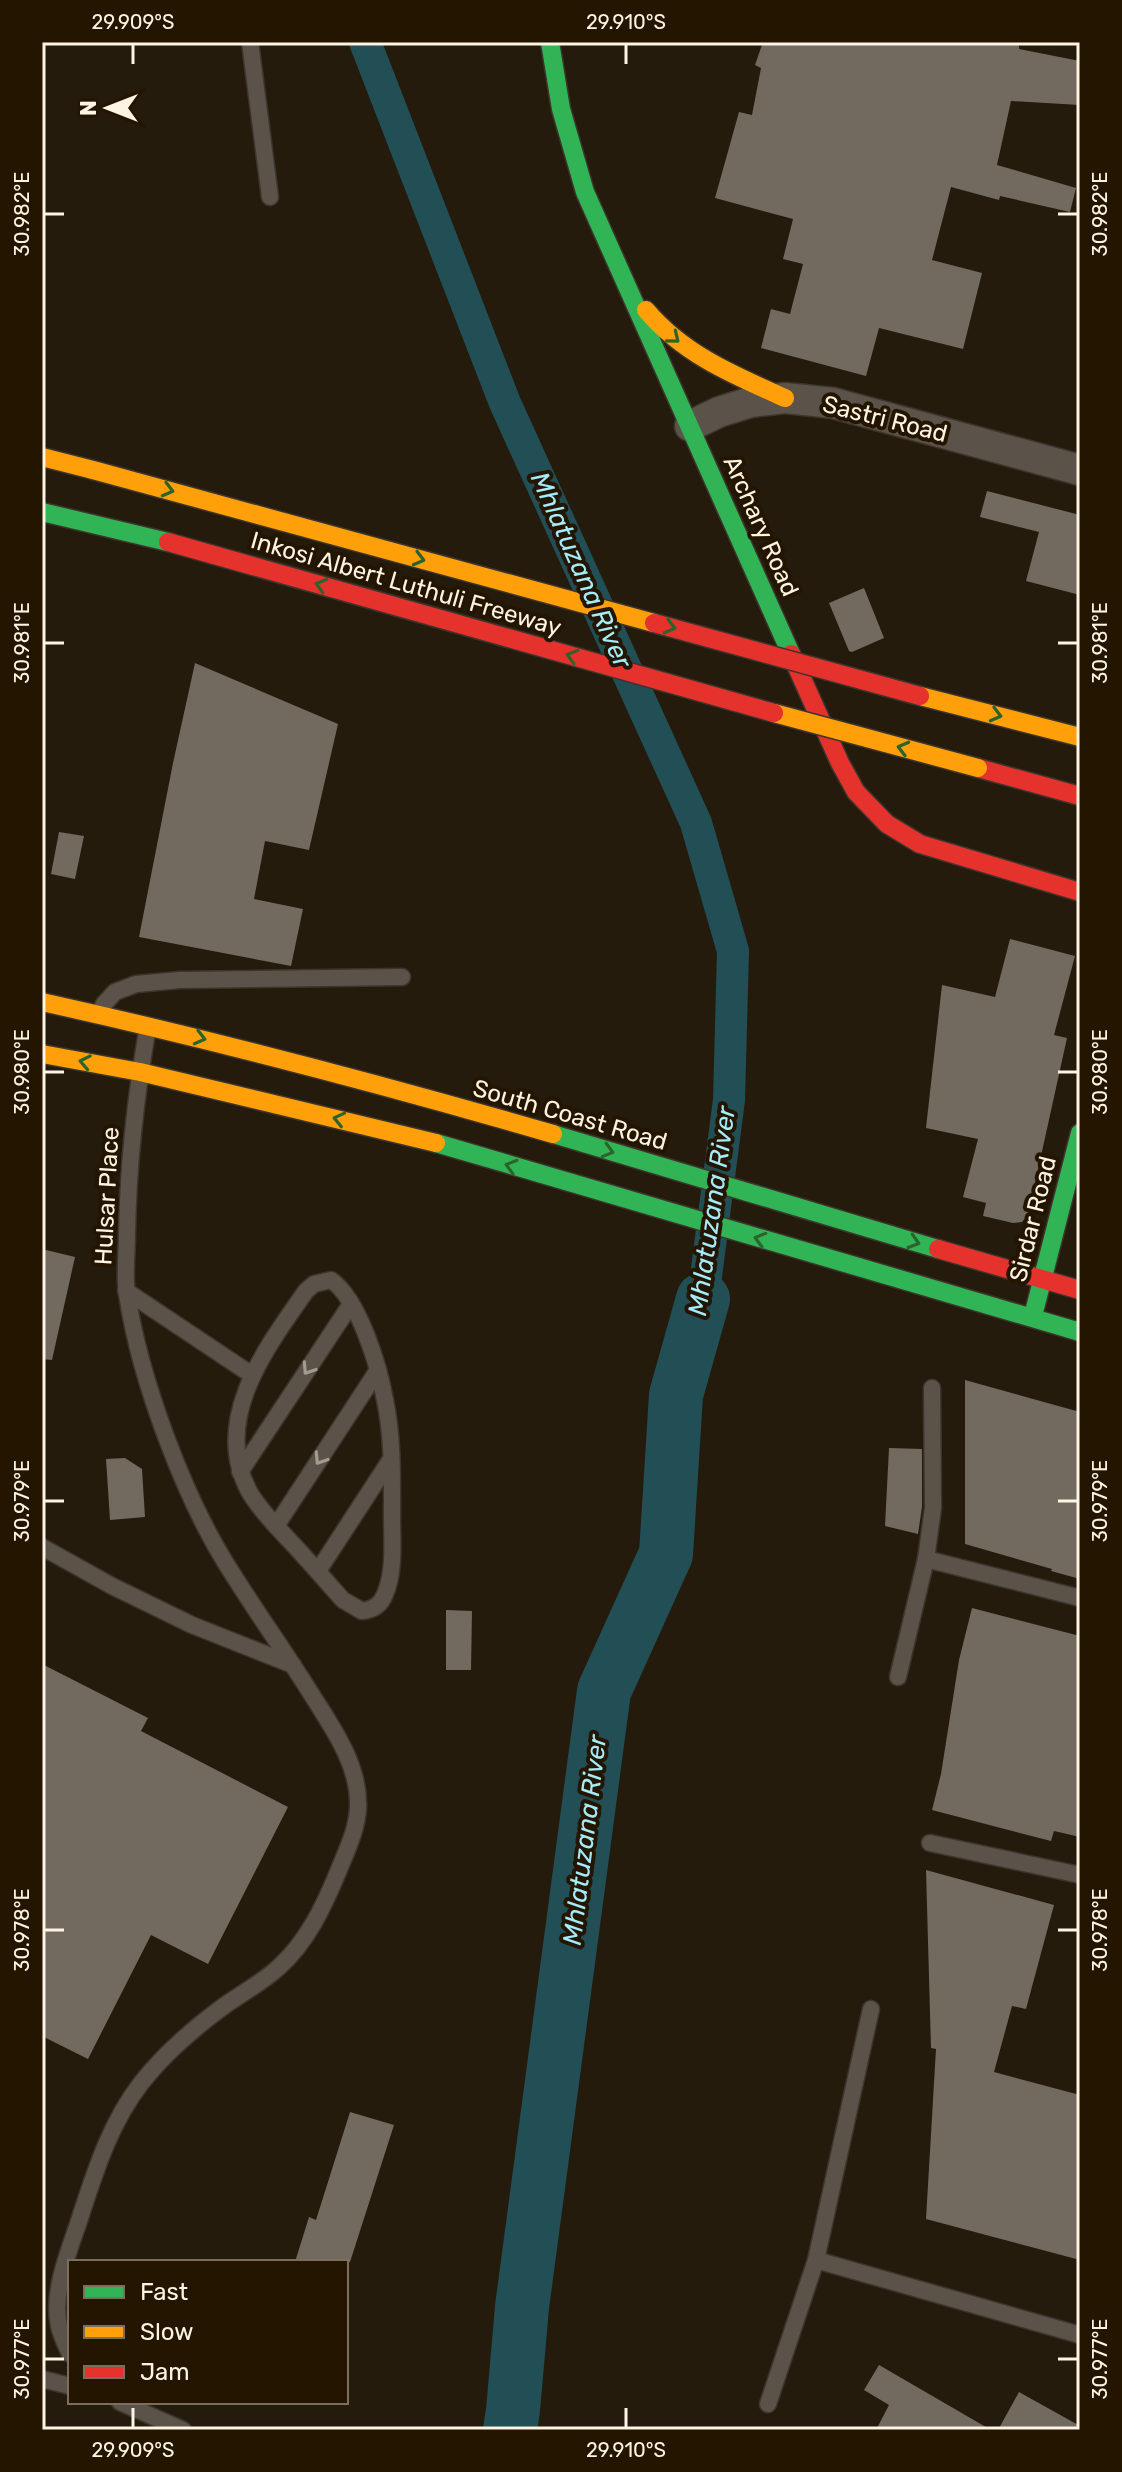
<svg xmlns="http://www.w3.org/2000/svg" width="1122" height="2472" font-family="Rubik,sans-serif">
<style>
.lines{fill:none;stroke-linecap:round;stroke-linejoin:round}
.canal{stroke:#214f55;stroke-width:32}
.river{stroke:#214f55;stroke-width:54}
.building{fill:#726a5e}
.lane-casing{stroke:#3d352c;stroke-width:19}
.street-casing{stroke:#3d352c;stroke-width:33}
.fast-casing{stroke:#3d352c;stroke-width:21}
.slow-casing{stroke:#3d352c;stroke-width:21}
.jam-casing{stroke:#3d352c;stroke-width:21}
.lane{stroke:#5b5349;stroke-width:16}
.street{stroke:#5b5349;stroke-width:30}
.fast{stroke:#30b455;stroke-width:18}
.slow{stroke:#ff9f0a;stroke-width:18}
.jam{stroke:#e5322d;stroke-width:18}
.slow-bridge-casing{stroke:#3d352c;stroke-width:21;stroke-linecap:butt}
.jam-bridge-casing{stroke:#3d352c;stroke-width:21;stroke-linecap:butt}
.slow-bridge{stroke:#ff9f0a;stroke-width:18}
.jam-bridge{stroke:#e5322d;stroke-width:18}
.oneway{stroke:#2a642a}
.oneway2{stroke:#a49b8f}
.ticks{fill:none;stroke:#fef4e4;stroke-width:3}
.labels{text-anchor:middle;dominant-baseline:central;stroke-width:8;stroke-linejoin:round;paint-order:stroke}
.street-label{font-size:24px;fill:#fef4e4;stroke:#241500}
.water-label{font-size:26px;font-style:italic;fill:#a5ecfa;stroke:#241500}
.neatline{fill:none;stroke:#fef4e4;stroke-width:3}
.ticks-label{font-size:20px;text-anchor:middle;fill:#fef4e4}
</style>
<rect width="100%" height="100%" fill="#241b0d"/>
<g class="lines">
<!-- canal -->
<polyline class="canal" points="365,42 505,403 696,823 733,951 729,1100 703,1299"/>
<!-- river -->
<polyline class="river" points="510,2430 513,2410 522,2307 604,1691 666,1554 676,1395 703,1299"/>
</g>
<!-- building -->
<g class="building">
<polygon points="763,42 1019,42 1019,49 1080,61 1080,105 1011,101 997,165 1076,188 1070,212 1000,196 999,200 951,187 932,260 982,273 963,349 879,328 866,376 761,348 771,309 790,314 803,264 783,259 793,219 715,198 739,112 752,115 761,68 755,65"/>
<polygon points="987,491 1080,515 1080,595 1026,581 1039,532 980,517"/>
<polygon points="864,588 884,638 852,652 849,651 829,603"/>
<polygon points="195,663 338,724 309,850 265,841 254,899 303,909 291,966 139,937 173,763"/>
<polygon points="59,832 84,836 75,879 51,874"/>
<polygon points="1010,939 1075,956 1054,1035 1067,1038 1028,1215 1022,1222 1013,1223 983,1216 986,1203 963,1197 978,1139 926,1128 942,985 995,997"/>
<polygon points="42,1249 75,1257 52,1360 42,1359"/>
<polygon points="965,1380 1080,1412 1080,1579 1051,1571 1052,1569 965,1544"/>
<polygon points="889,1448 922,1449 922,1507 918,1534 885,1526"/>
<polygon points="125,1458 142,1469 145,1517 110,1520 106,1459"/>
<polygon points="972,1608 1080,1636 1080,1837 1054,1831 1051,1841 932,1810 941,1774 959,1660"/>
<polygon points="446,1610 472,1611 471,1670 446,1670"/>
<polygon points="42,1664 148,1718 141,1731 288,1807 208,1964 151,1935 88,2059 42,2036"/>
<polygon points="926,1870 1054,1905 1026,2009 1012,2006 994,2072 1080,2095 1080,2260 926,2219 936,2049 931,2048"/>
<polygon points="350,2112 394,2125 350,2262 295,2262 309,2217 316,2220"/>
<polygon points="879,2365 991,2430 876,2430 889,2405 864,2390"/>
<polygon points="1019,2392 1080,2426 1080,2430 998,2430"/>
</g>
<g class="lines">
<!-- lane casing -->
<g class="lane-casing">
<g id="lane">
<polyline points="250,42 270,197"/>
<polyline points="100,1012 104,1004 115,992 136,984 180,980 402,977"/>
<path d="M 331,1280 C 359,1299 379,1367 385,1400 C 393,1438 392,1477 392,1516 C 392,1541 395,1571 385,1594 C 381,1605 373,1610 362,1611 L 343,1600 C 325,1580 308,1560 289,1540 C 276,1526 260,1510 250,1493 C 210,1421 266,1348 306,1291 L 314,1284 Z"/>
<polyline points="126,1291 252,1375"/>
<polyline points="240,1472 351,1304"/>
<polyline points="276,1526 378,1370"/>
<polyline points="42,1547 112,1586 192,1625 293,1665"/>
<polyline points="926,1559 1080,1598"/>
<polyline points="318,1571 391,1459"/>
<polyline points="898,1677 926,1559 933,1508 932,1388"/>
<polyline points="930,1843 1080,1875"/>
<polyline points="871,2009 816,2260 1080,2335"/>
<path d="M 70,2354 C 66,2345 61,2336 59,2326 C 52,2293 67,2256 78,2224 C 94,2175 109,2124 142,2082 C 165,2053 194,2028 224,2006 C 242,1993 263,1982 279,1967 C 307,1942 324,1906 338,1872 C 346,1852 357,1830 358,1808 C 360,1765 332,1727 310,1692 C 285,1652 257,1613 232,1573 C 185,1501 140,1380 127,1294 C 124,1275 127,1254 127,1234 C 128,1165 136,1094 148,1026"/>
<polyline points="42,2379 70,2386"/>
<polyline points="120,2402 183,2430"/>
<polyline points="768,2404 816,2260"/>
</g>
</g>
<!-- street casing -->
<g class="street-casing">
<polyline id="street" points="690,426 719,412 751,402 785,398 833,403 1080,470"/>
</g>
<!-- fast casing -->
<g class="fast-casing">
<g id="fast">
<polyline points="550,42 561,109 585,192 791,654"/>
<polyline points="42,512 168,542"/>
<polyline points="553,1134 938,1249"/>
<polyline points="436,1143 1080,1332"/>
<polyline points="1033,1316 1080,1133"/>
</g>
</g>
<!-- slow casing -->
<g class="slow-casing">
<g id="slow">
<path d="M 646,310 C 683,354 733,375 785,398"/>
<polyline points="42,457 93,470"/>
<polyline points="920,696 1080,737"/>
<path d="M 42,1002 C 214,1040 384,1085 553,1134"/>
<polyline points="42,1054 140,1072 436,1143"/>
</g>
</g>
<!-- jam casing -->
<g class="jam-casing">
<g id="jam">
<polyline points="791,654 840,763 856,792 887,824 920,844 1080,892"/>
<polyline points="978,768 1080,796"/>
<polyline points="938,1249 1080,1290"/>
</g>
</g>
<!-- lane -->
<use href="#lane" class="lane"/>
<!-- street -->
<use href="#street" class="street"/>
<!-- fast -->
<use href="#fast" class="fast"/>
<!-- slow -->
<use href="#slow" class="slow"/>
<!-- jam -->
<use href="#jam" class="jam"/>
<!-- slow-bridge casing -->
<g class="slow-bridge-casing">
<g id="slow-bridge">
<polyline points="93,470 654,623"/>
<polyline points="774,713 978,768"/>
</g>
</g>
<!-- jam-bridge casing -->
<g class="jam-bridge-casing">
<g id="jam-bridge">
<polyline points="168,542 774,713"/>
<polyline points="654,623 920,696"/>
</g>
</g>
<!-- slow-bridge -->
<use href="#slow-bridge" class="slow-bridge"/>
<!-- jam-bridge -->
<use href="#jam-bridge" class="jam-bridge"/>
</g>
<!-- one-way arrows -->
<defs><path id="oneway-chevron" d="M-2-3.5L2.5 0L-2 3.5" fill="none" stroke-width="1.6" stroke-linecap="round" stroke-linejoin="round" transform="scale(2)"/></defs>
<g class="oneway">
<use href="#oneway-chevron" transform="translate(674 338) rotate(39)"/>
<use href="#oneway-chevron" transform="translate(168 490) rotate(15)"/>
<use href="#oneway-chevron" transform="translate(419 559) rotate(15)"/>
<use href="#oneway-chevron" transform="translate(321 585) rotate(-164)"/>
<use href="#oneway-chevron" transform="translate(670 627) rotate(15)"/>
<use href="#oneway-chevron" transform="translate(572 656) rotate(-164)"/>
<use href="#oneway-chevron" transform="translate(996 715) rotate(15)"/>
<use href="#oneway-chevron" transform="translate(903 748) rotate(-165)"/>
<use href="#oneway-chevron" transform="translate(200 1038) rotate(15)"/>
<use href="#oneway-chevron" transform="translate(85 1062) rotate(-169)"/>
<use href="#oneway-chevron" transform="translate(339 1119) rotate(-167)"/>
<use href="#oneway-chevron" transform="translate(608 1151) rotate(16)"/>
<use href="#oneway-chevron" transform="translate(511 1166) rotate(-164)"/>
<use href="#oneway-chevron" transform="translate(760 1239) rotate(-164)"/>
<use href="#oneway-chevron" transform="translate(914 1242) rotate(17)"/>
</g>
<g class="oneway2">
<use href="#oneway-chevron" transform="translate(308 1369) rotate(123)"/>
<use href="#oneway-chevron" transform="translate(320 1459) rotate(123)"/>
</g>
<!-- ticks -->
<path class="ticks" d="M 133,44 L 133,64M 626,44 L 626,64M 44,214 L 64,214M 1058,214 L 1078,214M 44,643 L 64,643M 1058,643 L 1078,643M 44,1072 L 64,1072M 1058,1072 L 1078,1072M 44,1501 L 64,1501M 1058,1501 L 1078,1501M 44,1930 L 64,1930M 1058,1930 L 1078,1930M 44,2359 L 64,2359M 1058,2359 L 1078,2359M 133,2408 L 133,2428M 626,2408 L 626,2428"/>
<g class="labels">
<!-- street labels -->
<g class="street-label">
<text transform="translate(885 419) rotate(14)">Sastri Road</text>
<text transform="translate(761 526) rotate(66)">Archary Road</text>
<text transform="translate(406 584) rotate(16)">Inkosi Albert Luthuli Freeway</text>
<text transform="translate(570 1115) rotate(16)">South Coast Road</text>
<text transform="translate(107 1196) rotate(-87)">Hulsar Place</text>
<text transform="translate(1033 1219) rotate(-76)">Sirdar Road</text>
</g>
<!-- water labels -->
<g class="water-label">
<text transform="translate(581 570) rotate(66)">Mhlatuzana River</text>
<text transform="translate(712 1211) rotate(-82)">Mhlatuzana River</text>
<text transform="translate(585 1840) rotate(-83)">Mhlatuzana River</text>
</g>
</g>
<!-- border -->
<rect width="1122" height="2472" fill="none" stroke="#241500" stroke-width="88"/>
<!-- legend -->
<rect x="68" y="2260" width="280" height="144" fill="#241500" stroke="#7b6e5b" stroke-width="2"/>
<rect x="84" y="2286" width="40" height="12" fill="#30b455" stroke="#7b6e5b" stroke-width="2"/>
<text x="140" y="2300" font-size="24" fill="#fef4e4">Fast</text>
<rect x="84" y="2326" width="40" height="12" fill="#ff9f0a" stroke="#7b6e5b" stroke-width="2"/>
<text x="140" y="2340" font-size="24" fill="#fef4e4">Slow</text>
<rect x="84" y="2366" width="40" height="12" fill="#e5322d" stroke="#7b6e5b" stroke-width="2"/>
<text x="140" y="2380" font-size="24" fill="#fef4e4">Jam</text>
<!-- north arrow -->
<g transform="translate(108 108) rotate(270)" stroke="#241500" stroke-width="6" paint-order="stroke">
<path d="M0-6L14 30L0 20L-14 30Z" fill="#fef4e4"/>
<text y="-12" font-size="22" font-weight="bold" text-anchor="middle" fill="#fef4e4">N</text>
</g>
<rect x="44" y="44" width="1034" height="2384" class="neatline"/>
<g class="ticks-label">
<text x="133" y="29">29.909°S</text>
<text x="626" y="29">29.910°S</text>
<text transform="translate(1100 214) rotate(-90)" y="7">30.982°E</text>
<text transform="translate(22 214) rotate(-90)" y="7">30.982°E</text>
<text transform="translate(1100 643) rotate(-90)" y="7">30.981°E</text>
<text transform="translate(22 643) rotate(-90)" y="7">30.981°E</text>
<text transform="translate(1100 1072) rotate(-90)" y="7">30.980°E</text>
<text transform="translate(22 1072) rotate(-90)" y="7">30.980°E</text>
<text transform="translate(1100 1501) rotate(-90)" y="7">30.979°E</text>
<text transform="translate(22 1501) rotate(-90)" y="7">30.979°E</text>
<text transform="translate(1100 1930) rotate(-90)" y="7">30.978°E</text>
<text transform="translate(22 1930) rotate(-90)" y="7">30.978°E</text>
<text transform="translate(22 2359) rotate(-90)" y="7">30.977°E</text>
<text transform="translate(1100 2359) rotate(-90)" y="7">30.977°E</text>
<text x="133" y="2457">29.909°S</text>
<text x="626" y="2457">29.910°S</text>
</g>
</svg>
